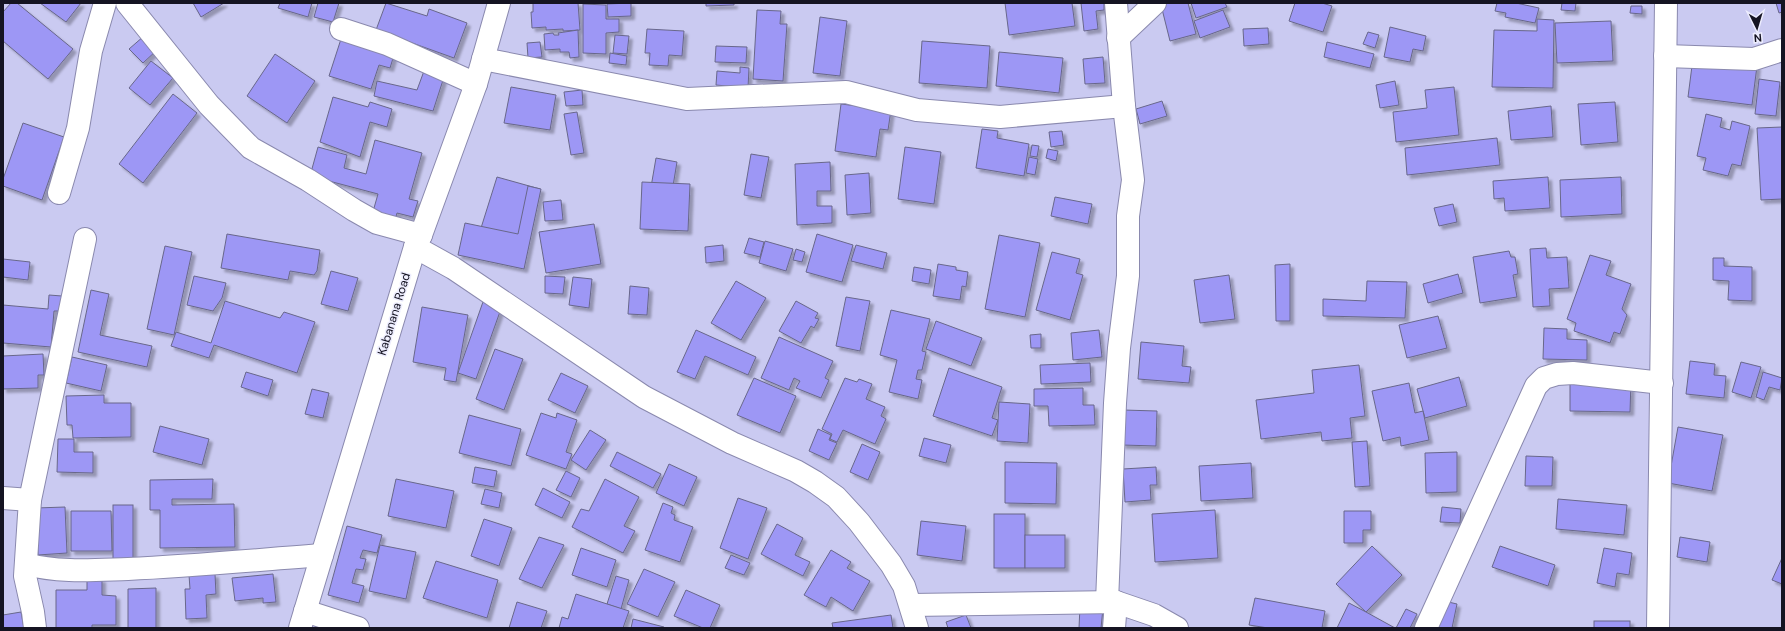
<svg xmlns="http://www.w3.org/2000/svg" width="1785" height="631" font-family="'DM Sans',sans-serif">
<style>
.building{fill:#9d97f5;stroke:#68678a;filter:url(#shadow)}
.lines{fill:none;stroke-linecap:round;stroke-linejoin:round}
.minor-casing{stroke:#8a89ae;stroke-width:24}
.minor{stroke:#fff;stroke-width:22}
.labels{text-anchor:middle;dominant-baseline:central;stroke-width:3;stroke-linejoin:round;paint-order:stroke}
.street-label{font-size:12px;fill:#151422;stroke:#ededfe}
</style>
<defs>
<filter id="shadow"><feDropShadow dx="3.5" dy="3.5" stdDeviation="1" flood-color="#0004"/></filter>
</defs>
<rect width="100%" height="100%" fill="#cacaf1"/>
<!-- building -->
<g class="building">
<polygon points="11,3 17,3 73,49 48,79 3,41 3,12"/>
<polygon points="40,3 81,3 66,22"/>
<polygon points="193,3 224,3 201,17"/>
<polygon points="280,3 312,3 308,17 278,8"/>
<polygon points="318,3 339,3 333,22 314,17"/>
<polygon points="386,3 427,16 429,9 467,23 454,58 376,30"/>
<polygon points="533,3 578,3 580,30 563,31 563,29 546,30 546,27 532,28 531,12 533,12"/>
<polygon points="631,3 631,16 608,17 607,4"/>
<polygon points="706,3 734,3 734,5 706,6"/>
<polygon points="1005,3 1072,3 1075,26 1009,35"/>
<polygon points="1081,3 1104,3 1104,10 1096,11 1098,29 1084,31"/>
<polygon points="1168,3 1188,3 1196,34 1170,41 1161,5"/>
<polygon points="1191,3 1225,3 1227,7 1196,18"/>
<polygon points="1295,3 1322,3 1332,6 1323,32 1289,21"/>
<polygon points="1497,3 1516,3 1539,8 1535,23 1505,17 1506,13 1495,11"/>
<polygon points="1562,3 1576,3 1575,11 1561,10"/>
<polygon points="1776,3 1782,3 1782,12 1779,13"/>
<polygon points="583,4 606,5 606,19 619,19 619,32 606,33 606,54 583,53"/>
<polygon points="1631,6 1642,6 1642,14 1630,13"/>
<polygon points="757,10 781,11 780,24 787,24 783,81 753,79"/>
<polygon points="1223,10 1230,27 1200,38 1194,21"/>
<polygon points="820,17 847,21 840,76 813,73"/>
<polygon points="1537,19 1554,20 1553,88 1492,87 1494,30 1537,31"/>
<polygon points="1611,21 1613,61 1557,63 1555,23"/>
<polygon points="1390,27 1426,36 1423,51 1413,49 1410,62 1384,57"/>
<polygon points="1268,28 1269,44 1244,46 1243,29"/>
<polygon points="647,29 684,31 682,56 669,55 668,66 649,65 650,53 645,53"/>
<polygon points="578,30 579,57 570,58 569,52 560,52 560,49 545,50 544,34 553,33 554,35 559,35 558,33"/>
<polygon points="1368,32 1379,35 1375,48 1363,44"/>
<polygon points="615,35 629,36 627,54 613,53"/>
<polygon points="144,36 157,50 143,63 129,49"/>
<polygon points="341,39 394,55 390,68 379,65 371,89 329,76"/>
<polygon points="922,41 990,46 987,88 919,83"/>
<polygon points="540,42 542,57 528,58 527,43"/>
<polygon points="1327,42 1374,54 1370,68 1324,57"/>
<polygon points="716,46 747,47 746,63 715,62"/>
<polygon points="999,52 1063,58 1059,93 996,86"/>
<polygon points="610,53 627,56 626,65 609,63"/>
<polygon points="275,54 315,81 287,123 247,96"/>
<polygon points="1103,57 1105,83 1085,84 1083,59"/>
<polygon points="1693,58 1757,66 1752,105 1688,97"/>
<polygon points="151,61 173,78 150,105 129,88"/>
<polygon points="740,67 749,68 748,88 716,85 717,71 740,73"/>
<polygon points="424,71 444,77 433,111 374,96 377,81 417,90"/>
<polygon points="1759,79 1780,82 1776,116 1755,114"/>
<polygon points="1395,81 1399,105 1380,108 1376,85"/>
<polygon points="511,87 556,95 550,130 504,123"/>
<polygon points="1454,87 1459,135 1396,142 1393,112 1427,108 1425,90"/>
<polygon points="582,90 583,105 566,106 564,92"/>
<polygon points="173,94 197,113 143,183 119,164"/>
<polygon points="333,97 368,107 370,102 392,109 387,127 370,122 360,157 320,142"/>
<polygon points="1162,101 1167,116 1140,124 1136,109"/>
<polygon points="1615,102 1618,142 1581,145 1578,104"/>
<polygon points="841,104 891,110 888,130 880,129 876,157 835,151"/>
<polygon points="1551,106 1553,137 1511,140 1508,111"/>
<polygon points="577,112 584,153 571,155 564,114"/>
<polygon points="1706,114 1722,118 1720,127 1730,130 1732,121 1750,126 1741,166 1732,164 1728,176 1703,170 1706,158 1697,156"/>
<polygon points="23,123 64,137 42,200 3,186 3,179"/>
<polygon points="1782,127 1782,199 1761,200 1757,128"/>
<polygon points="982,129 998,131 997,138 1029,144 1024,176 976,168"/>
<polygon points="1062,131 1064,145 1051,147 1049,132"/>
<polygon points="1497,138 1500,165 1407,175 1405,148"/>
<polygon points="375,140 422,153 409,199 418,201 413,217 397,213 395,220 372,215 378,194 310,176 318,147 347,155 344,168 366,174"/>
<polygon points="1032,145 1039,146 1037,157 1030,156"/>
<polygon points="905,147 941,152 934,204 898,199"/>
<polygon points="1048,149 1058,151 1056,161 1046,158"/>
<polygon points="751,154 769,157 761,198 744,195"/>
<polygon points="1029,157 1038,159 1035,175 1026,173"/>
<polygon points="656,158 677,162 672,192 651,187"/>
<polygon points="830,162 831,191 817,191 817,206 832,206 832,223 797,225 795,164"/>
<polygon points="869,173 871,213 847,215 845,175"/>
<polygon points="497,177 540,189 524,241 481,228"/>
<polygon points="1548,177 1550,208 1505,211 1504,198 1494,199 1493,181"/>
<polygon points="1621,177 1622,214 1561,217 1560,180"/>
<polygon points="642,182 690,184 688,231 640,229"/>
<polygon points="528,186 541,189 524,269 458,255 465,223 518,234"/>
<polygon points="1055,197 1092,204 1088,224 1051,216"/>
<polygon points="561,200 563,220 545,221 543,202"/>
<polygon points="1453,204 1457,222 1439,226 1434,208"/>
<polygon points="594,224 601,264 546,273 539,232"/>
<polygon points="227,234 320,250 317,271 314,275 290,271 288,280 221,268"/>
<polygon points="817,234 853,245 842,282 806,272"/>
<polygon points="999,235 1040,243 1025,317 985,309"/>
<polygon points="749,238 764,242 760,257 744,253"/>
<polygon points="765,241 793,249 786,271 759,263"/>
<polygon points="723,245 724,261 706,263 705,247"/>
<polygon points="856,245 887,253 883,269 851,261"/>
<polygon points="165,246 192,252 174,335 147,329"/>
<polygon points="1546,248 1547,258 1567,257 1569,288 1549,289 1550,306 1533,307 1530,249"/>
<polygon points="796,249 805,252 802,262 793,260"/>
<polygon points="1509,251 1511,257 1515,257 1518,274 1513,275 1517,297 1480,303 1473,257"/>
<polygon points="1052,252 1080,259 1076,273 1083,275 1070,320 1036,310"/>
<polygon points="1590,255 1611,261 1606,275 1631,284 1622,309 1627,315 1620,334 1614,332 1610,343 1574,331 1576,323 1567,319"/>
<polygon points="1713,258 1724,258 1724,266 1752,267 1752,301 1728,300 1729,281 1713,280"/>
<polygon points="3,259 30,262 28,280 3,277"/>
<polygon points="938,264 956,267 956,270 968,272 966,287 962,286 960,300 933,296"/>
<polygon points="1290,264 1290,321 1276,321 1275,265"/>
<polygon points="914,267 931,270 929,284 912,281"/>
<polygon points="331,271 358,278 348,311 321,304"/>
<polygon points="1458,274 1463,293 1428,303 1423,284"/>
<polygon points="1229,275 1235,319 1200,323 1194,280"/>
<polygon points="194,276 226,283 222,298 213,311 187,305"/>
<polygon points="545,276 565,277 563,294 545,293"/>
<polygon points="573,277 592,279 589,308 569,305"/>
<polygon points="736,281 766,298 741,340 711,323"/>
<polygon points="1367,281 1407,282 1405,318 1323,316 1323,299 1366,301"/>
<polygon points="630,286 649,288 647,315 628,314"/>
<polygon points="91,290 109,294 100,335 152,346 147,367 78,352"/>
<polygon points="49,295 62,296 60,311 54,311 51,347 3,343 3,305 48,309"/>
<polygon points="846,297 870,301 860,351 836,346"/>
<polygon points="484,299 502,306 476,379 458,373"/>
<polygon points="225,301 280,318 284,312 315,322 297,373 214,345 209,358 171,346 176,332 211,343"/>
<polygon points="796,301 818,313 815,318 819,319 814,328 811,326 801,343 779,331"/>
<polygon points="422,307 468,315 456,382 444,380 446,368 413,362"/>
<polygon points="891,310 930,319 922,351 926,352 922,370 918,370 916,379 922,380 918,399 889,392 897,360 880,355"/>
<polygon points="1438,316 1447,348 1407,358 1399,325"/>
<polygon points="936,321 982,338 971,366 926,349"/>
<polygon points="1544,328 1567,329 1567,339 1587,340 1587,360 1543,359"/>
<polygon points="696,330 756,357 748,375 705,356 695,379 677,372"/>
<polygon points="1099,330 1102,357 1073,360 1071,333"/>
<polygon points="1041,334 1041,348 1031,348 1030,335"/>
<polygon points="779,337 833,361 825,378 829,380 821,398 796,388 800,381 794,378 789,390 761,378"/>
<polygon points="1141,342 1184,346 1182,366 1191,367 1189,383 1138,379"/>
<polygon points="495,349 523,359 504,410 476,399"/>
<polygon points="43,354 44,375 38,375 38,388 3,389 3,356"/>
<polygon points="72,357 107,365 101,391 66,383"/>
<polygon points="1690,361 1715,364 1714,375 1726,376 1724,398 1686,394"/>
<polygon points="1741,362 1761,367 1751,398 1732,392"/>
<polygon points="1090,363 1091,382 1041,384 1040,365"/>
<polygon points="1359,365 1365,416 1350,418 1352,438 1322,441 1321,432 1261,439 1256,400 1314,393 1312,370"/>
<polygon points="949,368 1002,387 992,418 998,420 992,436 933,416"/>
<polygon points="246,372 273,380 268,396 241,387"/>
<polygon points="1763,372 1782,378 1780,390 1769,387 1764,400 1756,397"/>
<polygon points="561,373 588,386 575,413 548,400"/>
<polygon points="1459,377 1467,406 1425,418 1417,389"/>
<polygon points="754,378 796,396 780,433 737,415"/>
<polygon points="845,378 857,382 859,379 872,384 866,399 885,407 881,416 886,419 875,444 843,430 837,442 830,439 832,434 822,429"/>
<polygon points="1570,380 1631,381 1630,412 1570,411"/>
<polygon points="1409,383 1415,413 1423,411 1429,440 1401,446 1400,437 1383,441 1372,391"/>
<polygon points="1083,388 1083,405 1094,405 1095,425 1049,426 1048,406 1034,406 1034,389"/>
<polygon points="312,389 329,393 323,418 305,414"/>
<polygon points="104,395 104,403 131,403 131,437 73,438 72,425 67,425 66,396"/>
<polygon points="999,402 1030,404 1028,443 997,441"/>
<polygon points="1123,410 1157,411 1156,446 1122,445"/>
<polygon points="541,413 556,418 557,413 577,420 566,452 572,454 566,469 526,455"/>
<polygon points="469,415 521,429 511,466 459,453"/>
<polygon points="160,426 209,439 202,465 153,452"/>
<polygon points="1678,427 1723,435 1712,491 1668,483"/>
<polygon points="818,429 831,435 829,440 837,443 829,460 809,451"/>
<polygon points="590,430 606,440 586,470 571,460"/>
<polygon points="924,438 951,445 946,463 919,456"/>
<polygon points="58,439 74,439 74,452 93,452 93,473 57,472"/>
<polygon points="1367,441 1370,486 1355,487 1352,442"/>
<polygon points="862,444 880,452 868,480 850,472"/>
<polygon points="617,452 661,474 653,488 610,466"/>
<polygon points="1457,452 1457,492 1426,493 1425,453"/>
<polygon points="1526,456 1553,457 1552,486 1525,486"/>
<polygon points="1005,462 1057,463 1056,504 1005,503"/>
<polygon points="1251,463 1253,498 1201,501 1199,466"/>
<polygon points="669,464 697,477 684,506 656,493"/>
<polygon points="475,467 497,471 494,487 472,483"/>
<polygon points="1156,467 1157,485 1150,485 1151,500 1125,502 1123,469"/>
<polygon points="566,471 580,478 571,497 556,490"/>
<polygon points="213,479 212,499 172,499 172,505 234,504 235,547 160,548 160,510 150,510 150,480"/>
<polygon points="396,479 454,491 446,528 388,516"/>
<polygon points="605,479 639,497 624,526 635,531 623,553 572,527 581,509 589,511"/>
<polygon points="543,488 570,502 562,518 535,505"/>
<polygon points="485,489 502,493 499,508 481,504"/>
<polygon points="738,498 767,508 748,559 720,548"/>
<polygon points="1558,499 1627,505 1624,535 1556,529"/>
<polygon points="663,503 673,507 671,513 675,515 674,520 693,527 680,562 645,550"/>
<rect x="113" y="505" width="20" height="57"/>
<polygon points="65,507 67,553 38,555 36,508"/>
<polygon points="1442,507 1461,509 1460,523 1440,522"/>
<polygon points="1215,510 1218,558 1155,562 1152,514"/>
<polygon points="71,511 111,511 112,551 71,551"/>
<polygon points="1344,511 1371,511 1371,530 1363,530 1363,543 1344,543"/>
<rect x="994" y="514" width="31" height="54"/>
<polygon points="484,519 512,528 499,566 471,556"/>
<polygon points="921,521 966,526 962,561 917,555"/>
<polygon points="777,524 803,538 795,555 810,562 803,576 761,554"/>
<polygon points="347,526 382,535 377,553 363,550 360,558 366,559 363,570 356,569 352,583 364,586 359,603 328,595"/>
<rect x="1025" y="535" width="40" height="33"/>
<polygon points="539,537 564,545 542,588 519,579"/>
<polygon points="1680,537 1710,542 1707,562 1677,557"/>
<polygon points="380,545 416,552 406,599 369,591"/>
<polygon points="1372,546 1402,575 1366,612 1336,584"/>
<polygon points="1500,546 1555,565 1548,586 1492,567"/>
<polygon points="581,548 616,560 607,587 572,575"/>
<polygon points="1604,548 1632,553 1629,575 1617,573 1615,587 1597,583"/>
<polygon points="831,550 851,562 847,568 870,581 853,611 831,597 826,607 804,595"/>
<polygon points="731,555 750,563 744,575 725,568"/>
<polygon points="1782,558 1782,584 1772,580"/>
<polygon points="436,561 498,580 487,618 423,598"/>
<polygon points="644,569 675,582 658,617 627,604"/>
<polygon points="215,574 216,594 206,595 207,618 186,619 185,589 190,589 189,575"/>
<polygon points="273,574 276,602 263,603 263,598 235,601 232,578"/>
<polygon points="616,576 629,580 621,609 607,604"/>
<polygon points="87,579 102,579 102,595 116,596 116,625 92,625 92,628 56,628 56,590 87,590"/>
<polygon points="156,588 156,628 128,628 128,589"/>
<polygon points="686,590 720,605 710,628 703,628 674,616"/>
<polygon points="576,594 629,611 623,628 559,628 562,617 568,619"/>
<polygon points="1255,598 1325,611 1322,628 1268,628 1249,625"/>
<polygon points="1444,601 1457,604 1452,628 1438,628"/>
<polygon points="517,602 547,611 541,628 509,628"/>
<polygon points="1349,603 1366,612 1395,628 1337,628"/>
<polygon points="1080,606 1103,608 1101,628 1079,628"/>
<polygon points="1406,609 1417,614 1410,628 1396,628"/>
<polygon points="21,612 24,628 3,628 3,615"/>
<polygon points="891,615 893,628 833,628 832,623"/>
<polygon points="966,615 971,628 948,628 946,622"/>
<polygon points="633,619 664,627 663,628 631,628"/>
<rect x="1594" y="621" width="36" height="7"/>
</g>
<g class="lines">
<!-- minor casing -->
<g class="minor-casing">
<g id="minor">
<polyline points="127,3 209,105 251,148 308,180 354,210 377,223 421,235"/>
<polyline points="341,29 387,44 476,84"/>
<polyline points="1118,38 1155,3"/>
<polyline points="1665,56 1754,59 1782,50"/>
<polyline points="483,59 687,99 846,92 917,110 1000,117 1124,106"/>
<polyline points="59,193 78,128 91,51 105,3"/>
<polyline points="415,247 453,268 644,397 732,443 796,471 815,482 836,497 859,522 891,564 904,586 917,628"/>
<polyline points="3,498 30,500"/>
<path d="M 26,564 C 59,573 94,570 128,569 C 193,566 257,560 322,555"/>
<polyline points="1107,602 1115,403 1119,348 1128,276 1128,216 1133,180 1124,106 1116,3"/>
<polyline points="911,605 1116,602 1154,615 1177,628"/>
<polyline points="305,611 358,628"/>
<polyline points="35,628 33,612 25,576 30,500 85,239"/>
<polyline points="300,628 415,247 421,235 476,84 499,3"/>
<polyline points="1114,628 1116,602"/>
<polyline points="1426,628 1536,386 1544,378 1557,374 1573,373 1662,383"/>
<polyline points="1658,628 1666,3"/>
</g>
</g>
<!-- minor -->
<use href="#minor" class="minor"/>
</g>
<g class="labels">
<!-- street labels -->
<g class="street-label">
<text transform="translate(394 314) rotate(-73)">Kabanana Road</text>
</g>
</g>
<!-- border -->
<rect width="1785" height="631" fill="none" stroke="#151422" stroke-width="8"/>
<!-- north arrow -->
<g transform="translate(1757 28) rotate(175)" stroke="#ededfe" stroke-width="3" paint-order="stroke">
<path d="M0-3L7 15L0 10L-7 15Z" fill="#151422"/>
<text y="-6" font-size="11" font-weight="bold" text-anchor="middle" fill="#151422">N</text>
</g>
</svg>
